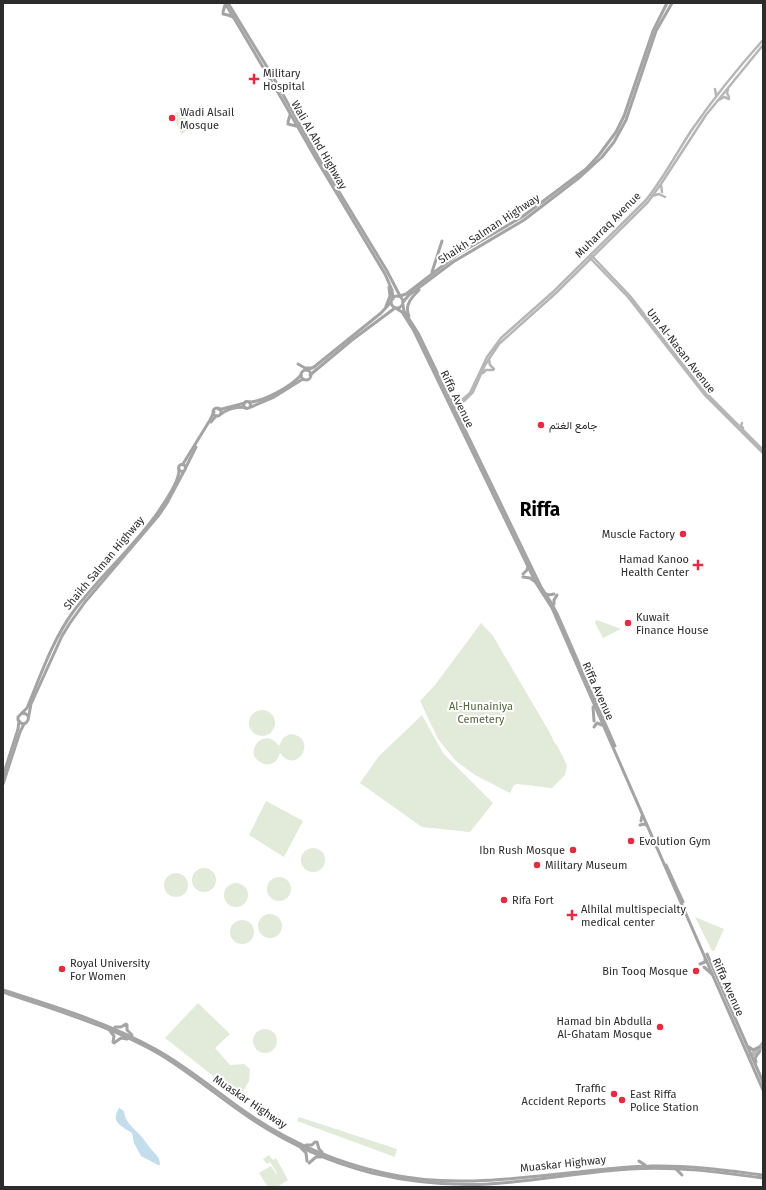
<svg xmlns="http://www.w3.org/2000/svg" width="766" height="1190" font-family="'Fira Sans',Vazirmatn,sans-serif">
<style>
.green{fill:#e2ead9}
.water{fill:#c4ddea}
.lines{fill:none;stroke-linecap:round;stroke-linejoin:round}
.secondary{stroke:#b6b6b6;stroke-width:2.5}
.primary{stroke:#a4a4a4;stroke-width:3}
.poi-dot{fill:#e42c40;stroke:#fff;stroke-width:1.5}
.labels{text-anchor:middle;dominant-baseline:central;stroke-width:4;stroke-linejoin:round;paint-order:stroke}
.poi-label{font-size:11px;fill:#2c2c2c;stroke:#fff;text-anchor:start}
.street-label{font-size:11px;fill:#2c2c2c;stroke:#fff}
.park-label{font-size:11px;fill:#50663a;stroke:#fff}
.town-label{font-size:19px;font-weight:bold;fill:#000;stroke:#fff}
</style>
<rect width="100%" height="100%" fill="#fff"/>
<!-- green -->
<g class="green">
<polygon points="182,110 191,129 181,134 173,114"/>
<polygon points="596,620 597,620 621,629 603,638 595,623"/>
<polygon points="481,623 493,636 550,733 554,742 557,745 567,765 565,775 552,788 517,784 514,785 510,793 475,775 456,761 438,739 420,701 435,685"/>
<circle cx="262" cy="723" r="13"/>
<polygon points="422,715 443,753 493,803 470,832 422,827 360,783 379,756"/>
<path d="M 290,734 C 319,736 298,777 280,753 C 278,758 276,763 270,764 C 267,765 263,764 260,762 C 243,753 264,725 279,746 L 283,738 Z"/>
<polygon points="266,801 303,821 284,857 249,835"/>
<circle cx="313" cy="860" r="12"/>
<circle cx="204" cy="880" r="12"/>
<circle cx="176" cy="885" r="12"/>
<circle cx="279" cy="889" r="12"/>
<circle cx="236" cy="895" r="12"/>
<circle cx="270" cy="926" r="12"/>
<polygon points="695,917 724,929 714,951 712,951"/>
<circle cx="242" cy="932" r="12"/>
<polygon points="198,1003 230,1034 215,1048 230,1065 244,1064 250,1069 249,1081 240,1097 165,1038"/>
<circle cx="265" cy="1041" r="12"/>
<polygon points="299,1117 397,1149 395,1157 297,1121"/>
<polygon points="269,1155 273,1160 276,1158 288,1180 277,1187 268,1187 259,1173 271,1166 276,1174 277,1173 270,1162 267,1164 263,1159"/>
</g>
<!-- water -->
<path class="water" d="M 119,1108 L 124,1111 C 125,1123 134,1128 141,1136 C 145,1140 147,1145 151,1149 C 156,1155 160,1157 160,1165 L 158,1165 L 141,1156 L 134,1143 L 132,1133 C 122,1126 110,1123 119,1108 Z"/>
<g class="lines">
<!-- secondary -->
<g class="secondary">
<polyline points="715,89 716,95"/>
<polyline points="728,89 727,93 729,97"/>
<polyline points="719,100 724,97 729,99"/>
<polyline points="661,185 662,192"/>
<polyline points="652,196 659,194 665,197"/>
<polyline points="592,256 630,296 702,389 763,450"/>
<polyline points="590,258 628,297 704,394 763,453"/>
<polyline points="489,360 490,365 494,369"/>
<polyline points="483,373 486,370 493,370"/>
<polyline points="451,398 454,401 460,401"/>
<path d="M 453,406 L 463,399 L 470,393 L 487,357 L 501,338 L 554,291 L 646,200 C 663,179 676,154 691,131 C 713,99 737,69 763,40"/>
<polyline points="454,407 464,401 473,392 485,365 499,344 556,293 648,202 661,184 706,115 763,45"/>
<polyline points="742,423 741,426 743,428"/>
<polyline points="750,1055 757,1050 763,1042"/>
<polyline points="752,1056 757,1053 763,1046"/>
</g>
<!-- primary -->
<g class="primary">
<polyline points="225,3 283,101 315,157 385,274 392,290 393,299"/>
<polyline points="228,3 272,75 318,157 387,271 400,296"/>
<polyline points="223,12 225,5"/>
<polyline points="223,14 228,15 233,17"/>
<polyline points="288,122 290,115"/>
<polyline points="288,124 296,126"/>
<polyline points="432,272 442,241"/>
<circle cx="397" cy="302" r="6"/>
<polyline points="400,296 406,294 458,254 522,217 586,169 599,155 616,132 624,116 653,31 667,3"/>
<polyline points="403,302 409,295 453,262 524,220 580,177 602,157 614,142 626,120 656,31 672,3"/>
<polyline points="403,305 404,311 418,333 541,587 552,604 559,618 615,746"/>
<polyline points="386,306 390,296 389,287"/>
<polyline points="397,309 402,312 414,331 536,583 552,608 763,1090"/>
<path d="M 409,316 C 404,305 412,297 419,290"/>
<polyline points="298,364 305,368 310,368"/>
<polyline points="307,370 314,367 381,313 391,302"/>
<circle cx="306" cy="375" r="5"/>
<polyline points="310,375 352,340 395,308"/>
<circle cx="247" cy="405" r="3.5"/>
<path d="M 249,402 C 263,402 292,386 301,375"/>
<polyline points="251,407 274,397 303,379"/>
<circle cx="217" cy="412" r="4"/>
<polyline points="218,409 222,409 245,403"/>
<path d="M 221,414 C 227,409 239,406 246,408"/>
<polyline points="211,422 216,416"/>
<polyline points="183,464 210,420 214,412"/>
<circle cx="182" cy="468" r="3.5"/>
<polyline points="186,467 196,447"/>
<polyline points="523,574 527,570 528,566"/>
<polyline points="523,577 530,578 534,581"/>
<polyline points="546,594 549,595 554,594"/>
<polyline points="554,604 554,600 557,595"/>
<polyline points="595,699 595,696 598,694"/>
<polyline points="593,707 594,721"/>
<path d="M 22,713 L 27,708 C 40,677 53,639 73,612 C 99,577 133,548 158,512 C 165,502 180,481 179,469"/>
<polyline points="28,716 26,714 22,713 18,717 18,720 22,724 26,723 28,720 31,704 62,636 70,623 85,602 159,515 167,503 184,471"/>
<polyline points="594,727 597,723 602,725"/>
<polyline points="3,776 18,729 19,721"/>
<polyline points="3,784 20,732 24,724"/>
<polyline points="641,821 642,816"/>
<polyline points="640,825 645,824 646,825"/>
<polyline points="666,865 683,902"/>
<polyline points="707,954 763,1082"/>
<polyline points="700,964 705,962 705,959"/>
<polyline points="704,967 712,974"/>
<path d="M 3,990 C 56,1007 109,1023 157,1050 C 189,1068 217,1092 247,1113 C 288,1141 335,1162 384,1173 C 457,1190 532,1176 606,1169 C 620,1168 635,1166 650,1166 C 688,1165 725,1170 763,1175"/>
<path d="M 3,992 C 57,1011 111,1026 161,1055 C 192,1074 220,1098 250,1118 C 287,1143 329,1162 372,1173 C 410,1182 449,1186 489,1184 C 536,1181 583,1172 630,1169 C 675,1166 719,1172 763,1178"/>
<polyline points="115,1027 121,1027 126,1024 127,1025 127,1030 132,1035"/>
<polyline points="110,1031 114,1036 113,1042"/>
<polyline points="114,1043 121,1038 127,1039"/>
<polyline points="749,1047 753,1050 759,1047"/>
<polyline points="756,1062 755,1058 760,1051"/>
<polyline points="317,1142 319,1149 322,1152"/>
<polyline points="306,1145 312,1145 315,1142"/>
<polyline points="301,1148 306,1153 307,1161"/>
<polyline points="639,1161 645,1165"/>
<polyline points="309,1163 316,1157 321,1157"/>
<polyline points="676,1169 682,1175"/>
</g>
</g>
<!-- markers -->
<g class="poi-dot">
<path d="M252 73h4v4h4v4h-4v4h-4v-4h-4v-4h4z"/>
<circle cx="172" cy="118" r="4"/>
<circle cx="541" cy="425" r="4"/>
<circle cx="683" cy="534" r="4"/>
<path d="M696 559h4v4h4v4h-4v4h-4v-4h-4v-4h4z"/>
<circle cx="628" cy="623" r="4"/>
<circle cx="631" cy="841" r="4"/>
<circle cx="573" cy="850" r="4"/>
<circle cx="537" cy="865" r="4"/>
<circle cx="504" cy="900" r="4"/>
<path d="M570 909h4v4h4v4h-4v4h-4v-4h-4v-4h4z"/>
<circle cx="62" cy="969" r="4"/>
<circle cx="696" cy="971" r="4"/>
<circle cx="660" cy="1027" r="4"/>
<circle cx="614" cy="1094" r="4"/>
<circle cx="622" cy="1100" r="4"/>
</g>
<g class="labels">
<!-- poi labels -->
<g class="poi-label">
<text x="263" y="73">Military<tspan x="263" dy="13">Hospital</tspan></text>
<text x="180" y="112">Wadi Alsail<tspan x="180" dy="13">Mosque</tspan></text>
<text x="549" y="425">جامع الغتم</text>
<text x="675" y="534" text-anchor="end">Muscle Factory</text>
<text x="689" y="559" text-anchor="end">Hamad Kanoo<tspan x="689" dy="13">Health Center</tspan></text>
<text x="636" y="617">Kuwait<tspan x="636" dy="13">Finance House</tspan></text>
<text x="639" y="841">Evolution Gym</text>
<text x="565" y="850" text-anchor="end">Ibn Rush Mosque</text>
<text x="545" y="865">Military Museum</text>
<text x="512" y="900">Rifa Fort</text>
<text x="581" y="909">Alhilal multispecialty<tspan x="581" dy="13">medical center</tspan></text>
<text x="70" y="963">Royal University<tspan x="70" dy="13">For Women</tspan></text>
<text x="688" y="971" text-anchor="end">Bin Tooq Mosque</text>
<text x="652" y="1021" text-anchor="end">Hamad bin Abdulla<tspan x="652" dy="13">Al-Ghatam Mosque</tspan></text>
<text x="606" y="1088" text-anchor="end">Traffic<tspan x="606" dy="13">Accident Reports</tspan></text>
<text x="630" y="1094">East Riffa<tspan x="630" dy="13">Police Station</tspan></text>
</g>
<!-- street labels -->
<g class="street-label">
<text transform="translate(319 145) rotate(60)">Wali Al Ahd Highway</text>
<text transform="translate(608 225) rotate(-45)">Muharraq Avenue</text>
<text transform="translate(489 229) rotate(-33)">Shaikh Salman Highway</text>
<text transform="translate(681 351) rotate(52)">Um Al-Nasan Avenue</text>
<text transform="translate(457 399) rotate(64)">Riffa Avenue</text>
<text transform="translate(104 563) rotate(-50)">Shaikh Salman Highway</text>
<text transform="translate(598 691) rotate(66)">Riffa Avenue</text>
<text transform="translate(728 987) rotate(66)">Riffa Avenue</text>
<text transform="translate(250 1102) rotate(34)">Muaskar Highway</text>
<text transform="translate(563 1164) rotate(-6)">Muaskar Highway</text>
</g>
<!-- park labels -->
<g class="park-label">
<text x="481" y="706">Al-Hunainiya<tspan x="481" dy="13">Cemetery</tspan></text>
</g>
<!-- town labels -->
<g class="town-label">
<text x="540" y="509">Riffa</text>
</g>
</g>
<!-- border -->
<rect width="766" height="1190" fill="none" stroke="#2c2c2c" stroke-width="8"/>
</svg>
